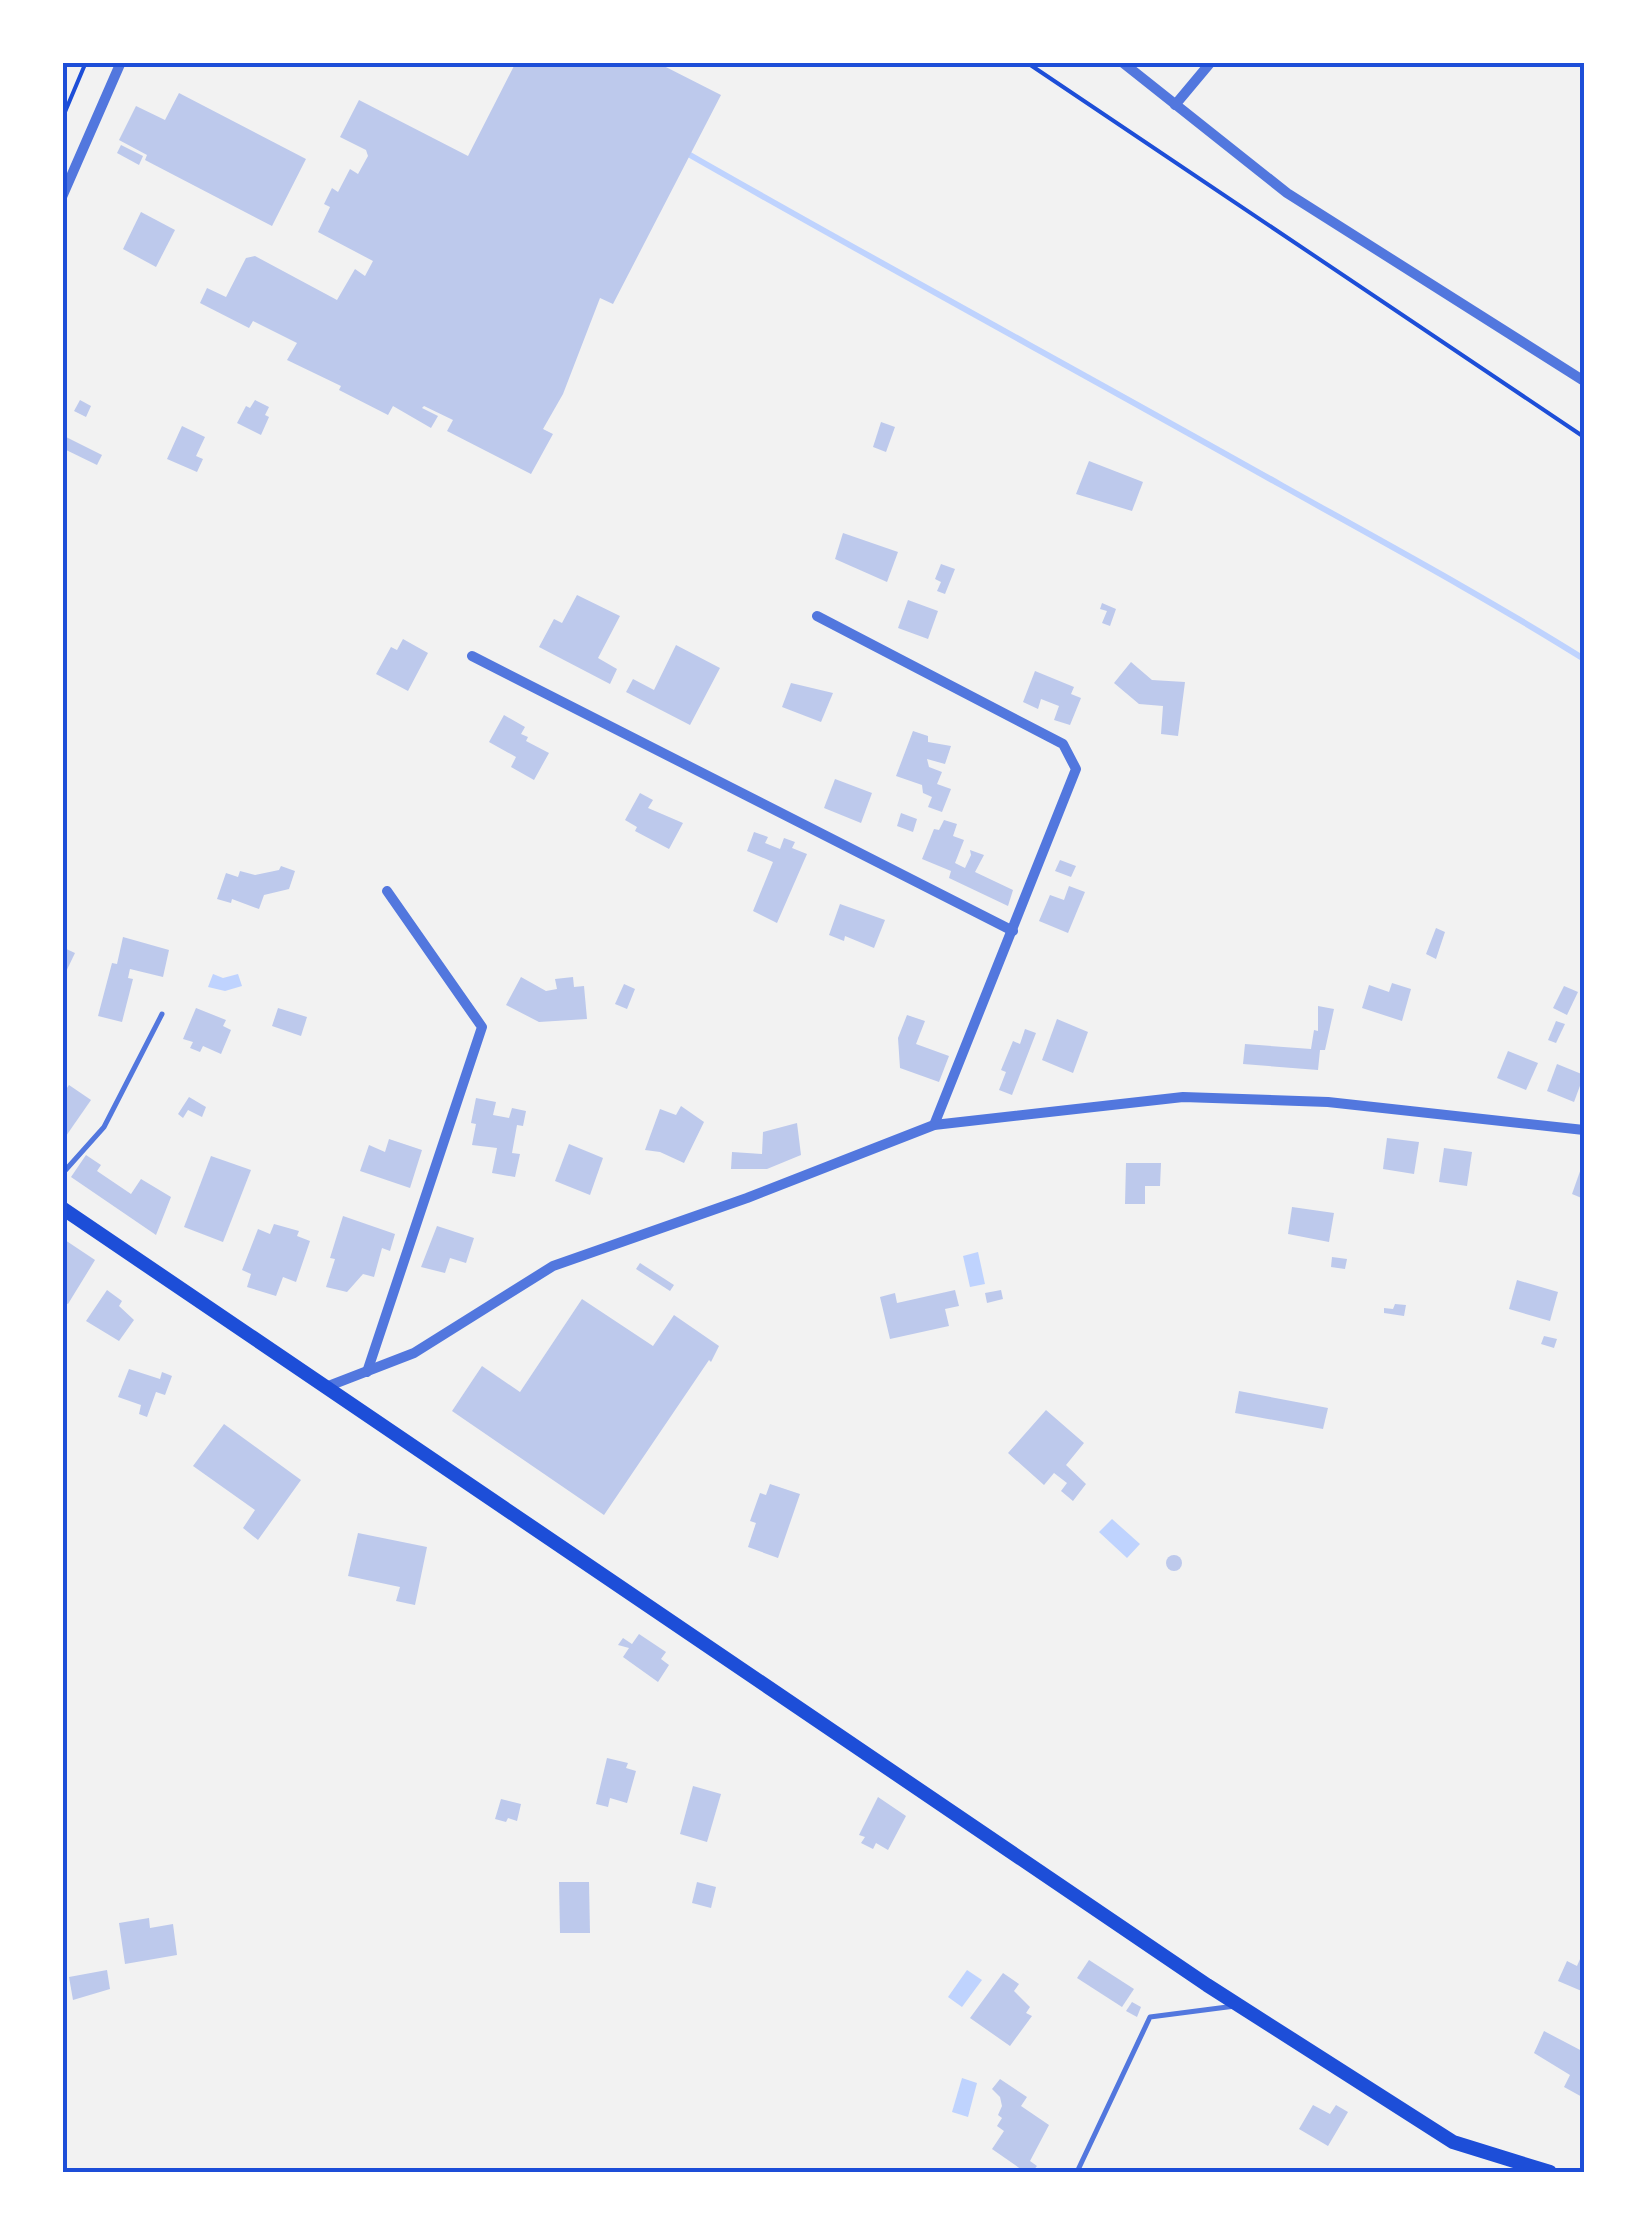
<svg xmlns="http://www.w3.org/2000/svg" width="1647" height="2235" font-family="'Fira Sans Condensed',sans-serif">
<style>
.water{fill:#bfd3fe}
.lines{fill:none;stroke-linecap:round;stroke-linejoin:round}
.stream{stroke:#bfd3fe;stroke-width:6}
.building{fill:#bdc9ec}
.path{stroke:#1d4ed8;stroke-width:4}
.service{stroke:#5277de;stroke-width:5}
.minor{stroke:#5277de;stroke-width:10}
.secondary{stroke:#1d4ed8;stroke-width:14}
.neatline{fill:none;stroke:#1d4ed8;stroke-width:4}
</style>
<rect width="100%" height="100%" fill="#f2f2f2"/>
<!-- water -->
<g class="water">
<polygon points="213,974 223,978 238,974 242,986 225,991 208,987"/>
<polygon points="978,1252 985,1284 970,1287 963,1256"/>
<polygon points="1112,1519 1140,1544 1127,1558 1099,1532"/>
<polygon points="967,1970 982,1980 962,2007 948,1997"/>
<polygon points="962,2078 977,2083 968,2117 952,2112"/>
</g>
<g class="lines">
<!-- stream -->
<path class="stream" d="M 690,155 C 886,267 1084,374 1281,485 C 1383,542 1485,597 1584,659"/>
</g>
<!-- building -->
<g class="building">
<polygon points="516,62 656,62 721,95 613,304 600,298 563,394 543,429 553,434 531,474 447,431 453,420 424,406 422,408 438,416 431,428 393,406 388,415 339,390 341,386 287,360 297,343 253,321 249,328 200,303 207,288 226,297 246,258 255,256 337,300 355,269 365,276 373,261 318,232 330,207 324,204 332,188 338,192 350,169 358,174 368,156 366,150 340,137 359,100 468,156"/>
<polygon points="179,93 306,159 272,226 145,160 147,155 119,140 136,106 165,120"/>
<polygon points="121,145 143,156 139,165 117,153"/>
<polygon points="141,212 175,230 156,267 123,249"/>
<polygon points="80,400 91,406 86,417 74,411"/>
<polygon points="255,400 269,407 265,415 269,417 261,435 237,423 246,406 250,408"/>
<polygon points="881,422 895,427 886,452 873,447"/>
<polygon points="182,426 205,437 196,456 203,459 197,472 167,459"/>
<polygon points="62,435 102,455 97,465 62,448"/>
<polygon points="1089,461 1143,482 1132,511 1076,494"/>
<polygon points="843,533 898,552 887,582 835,559"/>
<polygon points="941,564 955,569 945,594 937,591 941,582 935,579"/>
<polygon points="577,595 620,616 598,658 617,669 610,684 539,647 554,619 562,623"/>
<polygon points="908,600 938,611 928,639 898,628"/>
<polygon points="1102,603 1116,609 1110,626 1102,623 1107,611 1100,609"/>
<polygon points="403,639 428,653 408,691 376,674 391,647 397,650"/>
<polygon points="676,645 720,668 690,725 626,692 633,679 654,690"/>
<polygon points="1131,662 1152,680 1185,682 1178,736 1161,734 1163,706 1139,704 1114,683"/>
<polygon points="1035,671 1074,687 1071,694 1081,698 1070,725 1054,720 1059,706 1041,699 1038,709 1023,702"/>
<polygon points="791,683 833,693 821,722 782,707"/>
<polygon points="504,715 525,727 521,734 528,737 526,741 549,753 534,780 511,767 516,757 489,742"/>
<polygon points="913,731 928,736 928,742 951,746 945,764 927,759 929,767 942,772 937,784 951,789 942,812 928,807 932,797 923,793 922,785 896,776"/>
<polygon points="835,779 872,793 861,823 824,808"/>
<polygon points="640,793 653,800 648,808 683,823 669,849 635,831 637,827 625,820"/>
<polygon points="901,813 917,819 913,832 897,826"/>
<polygon points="944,820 957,824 953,836 964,840 955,863 965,868 971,855 970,850 984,855 975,872 1013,890 1008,906 949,878 951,871 922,859 934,829 939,830"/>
<polygon points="754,832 768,837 765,843 780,849 784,838 795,842 792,848 807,854 777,923 753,911 773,862 747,851"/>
<polygon points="1060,860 1076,866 1071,877 1055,871"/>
<polygon points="281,866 295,871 289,889 264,895 259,909 232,899 231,903 217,899 226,873 238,877 240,871 255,875 279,870"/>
<polygon points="1069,886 1085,892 1068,933 1039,921 1050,895 1064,900"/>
<polygon points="840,904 885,920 874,948 845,936 844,941 829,935"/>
<polygon points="1436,928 1445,932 1436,959 1426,954"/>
<polygon points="123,937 169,950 163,977 130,969 128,978 133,979 122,1022 98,1016 112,963 117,964"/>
<polygon points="62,947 75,953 62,980"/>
<polygon points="521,977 546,991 557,989 555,979 573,977 574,987 584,986 587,1019 539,1022 506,1005"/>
<polygon points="1392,983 1411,989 1402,1021 1362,1008 1369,985 1389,992"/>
<polygon points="624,984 635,989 627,1009 615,1004"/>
<polygon points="1564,986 1578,992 1567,1015 1553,1008"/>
<polygon points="1318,1006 1334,1009 1325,1050 1320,1050 1318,1070 1243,1064 1245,1044 1311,1049 1314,1030 1318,1031"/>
<polygon points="196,1008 226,1020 223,1026 231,1030 221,1054 203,1046 200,1052 190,1048 193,1042 183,1039"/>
<polygon points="278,1008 307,1017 301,1036 272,1026"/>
<polygon points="907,1015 925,1021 916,1044 949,1056 939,1082 900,1068 898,1038"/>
<polygon points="1057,1019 1088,1032 1073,1073 1042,1060"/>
<polygon points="1556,1021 1565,1024 1556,1043 1548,1040"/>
<polygon points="1025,1029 1036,1033 1012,1095 999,1090 1006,1072 1001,1070 1013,1041 1020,1044"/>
<polygon points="1508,1051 1538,1063 1526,1090 1497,1078"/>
<polygon points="1557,1064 1584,1075 1574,1102 1547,1091"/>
<polygon points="69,1085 91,1100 66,1136 62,1134 62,1095"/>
<polygon points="189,1097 206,1107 202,1117 188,1110 183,1118 178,1114"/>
<polygon points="476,1098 496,1102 493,1115 509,1118 512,1108 526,1111 523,1126 517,1125 512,1153 520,1154 515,1177 492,1173 497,1148 472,1145 476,1124 471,1123"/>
<polygon points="681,1106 704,1122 684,1163 660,1152 645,1150 660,1109 676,1115"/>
<polygon points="797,1123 801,1155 767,1169 731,1169 732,1152 762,1154 763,1132"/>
<polygon points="1387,1138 1419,1142 1414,1174 1383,1169"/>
<polygon points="389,1139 422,1150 410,1188 360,1171 369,1145 385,1152"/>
<polygon points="569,1144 603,1158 590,1195 555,1181"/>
<polygon points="1444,1148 1472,1152 1467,1186 1439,1182"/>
<polygon points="86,1155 101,1165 97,1171 131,1194 141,1179 171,1197 156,1235 71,1177"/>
<polygon points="211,1156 251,1170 223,1242 184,1227"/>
<polygon points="1584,1160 1584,1199 1572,1194"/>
<polygon points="1126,1163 1161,1163 1160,1186 1145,1186 1145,1204 1125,1204"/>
<polygon points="1292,1207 1334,1213 1329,1242 1288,1234"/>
<polygon points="343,1216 395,1234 390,1251 382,1248 374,1277 363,1274 347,1292 326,1287 335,1259 330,1258"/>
<polygon points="274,1224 299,1231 297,1236 310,1241 296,1282 283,1277 276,1296 247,1287 251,1274 242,1270 258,1229 270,1234"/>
<polygon points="437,1226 474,1238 466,1263 450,1258 445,1273 421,1267"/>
<polygon points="62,1238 95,1260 68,1304 62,1301 62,1285 66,1279 62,1276"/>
<polygon points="1332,1257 1347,1259 1345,1269 1331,1267"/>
<polygon points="640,1263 674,1285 670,1291 636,1269"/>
<polygon points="1517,1280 1558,1292 1550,1321 1509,1309"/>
<polygon points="107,1290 122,1301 119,1306 134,1320 119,1341 86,1321"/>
<polygon points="955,1290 959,1306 945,1309 949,1326 890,1339 880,1297 895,1293 897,1303"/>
<polygon points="1001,1290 1003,1299 987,1303 985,1293"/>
<polygon points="582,1299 653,1346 674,1315 719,1346 711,1362 709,1360 604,1515 452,1411 482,1366 520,1392"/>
<polygon points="1395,1304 1406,1305 1404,1316 1384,1313 1384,1308 1393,1309"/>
<polygon points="1544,1336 1557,1339 1554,1348 1541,1344"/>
<polygon points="129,1369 160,1379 162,1372 172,1376 165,1395 156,1392 147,1417 139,1414 141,1405 118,1397"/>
<polygon points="1239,1391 1328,1408 1323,1429 1235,1413"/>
<polygon points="1046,1410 1084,1443 1066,1465 1086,1484 1073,1501 1061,1491 1067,1483 1054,1473 1044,1485 1008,1453"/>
<polygon points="224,1424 301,1480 258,1540 243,1528 255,1510 193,1466"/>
<polygon points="770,1484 800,1494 778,1558 748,1547 756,1523 750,1521 760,1493 766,1495"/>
<polygon points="358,1533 427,1547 415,1605 396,1601 400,1587 348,1576"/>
<circle cx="1174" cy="1563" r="8"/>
<polygon points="639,1634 666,1652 661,1659 669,1665 658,1682 623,1657 629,1648 618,1645 623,1638 632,1644"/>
<polygon points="607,1758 628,1763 626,1768 636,1771 627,1803 610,1798 608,1807 596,1804"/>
<polygon points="693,1786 721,1794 707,1842 680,1834"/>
<polygon points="878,1797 906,1816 888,1850 876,1843 873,1849 861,1843 865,1837 859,1835"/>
<polygon points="501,1799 521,1804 517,1821 508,1818 506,1822 495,1819"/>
<polygon points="559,1882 589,1882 590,1933 560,1933"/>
<polygon points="697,1882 716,1887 711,1908 692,1903"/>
<polygon points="149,1918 150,1928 173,1924 177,1955 125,1964 119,1923"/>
<polygon points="1584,1950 1584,1992 1558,1981 1567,1961 1577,1966"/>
<polygon points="1089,1960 1134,1989 1122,2007 1077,1978"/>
<polygon points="107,1970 110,1989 73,2000 69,1977"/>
<polygon points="1003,1973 1019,1984 1014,1991 1030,2007 1026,2013 1032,2016 1010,2046 970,2018"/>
<polygon points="1132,2002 1141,2007 1137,2017 1126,2011"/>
<polygon points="1544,2031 1584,2052 1584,2098 1564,2087 1570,2075 1534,2053"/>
<polygon points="1000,2079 1027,2097 1021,2106 1049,2125 1030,2161 1037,2166 1032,2172 1025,2172 992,2149 1004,2131 997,2126 1002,2118 998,2115 1002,2106 1000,2097 992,2089"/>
<polygon points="1313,2105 1330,2114 1336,2105 1348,2112 1328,2146 1299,2129"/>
</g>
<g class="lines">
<!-- path -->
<g class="path">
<polyline points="1026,62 1584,437"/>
<polyline points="62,119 86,62"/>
</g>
<!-- service -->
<g class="service">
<polyline points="62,1174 104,1127 162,1014"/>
<polyline points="1077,2172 1150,2017 1235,2006"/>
</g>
<!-- minor -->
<g class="minor">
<polyline points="1122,62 1287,193 1584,381"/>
<polyline points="1175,105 1211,62"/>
<polyline points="62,197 121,62"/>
<polyline points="817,616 1063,744 1076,769 934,1125"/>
<polyline points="472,656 1013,931"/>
<polyline points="367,1372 482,1027 387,891"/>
<polyline points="326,1387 414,1353 553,1266 747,1198 934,1125 1183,1097 1328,1102 1584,1130"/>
</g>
<!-- secondary -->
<polyline class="secondary" points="62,1208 1207,1985 1453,2142 1550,2172"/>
</g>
<!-- border -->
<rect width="1647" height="2235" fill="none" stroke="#ffffff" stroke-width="130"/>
<rect x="65" y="65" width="1517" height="2105" class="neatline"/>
</svg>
